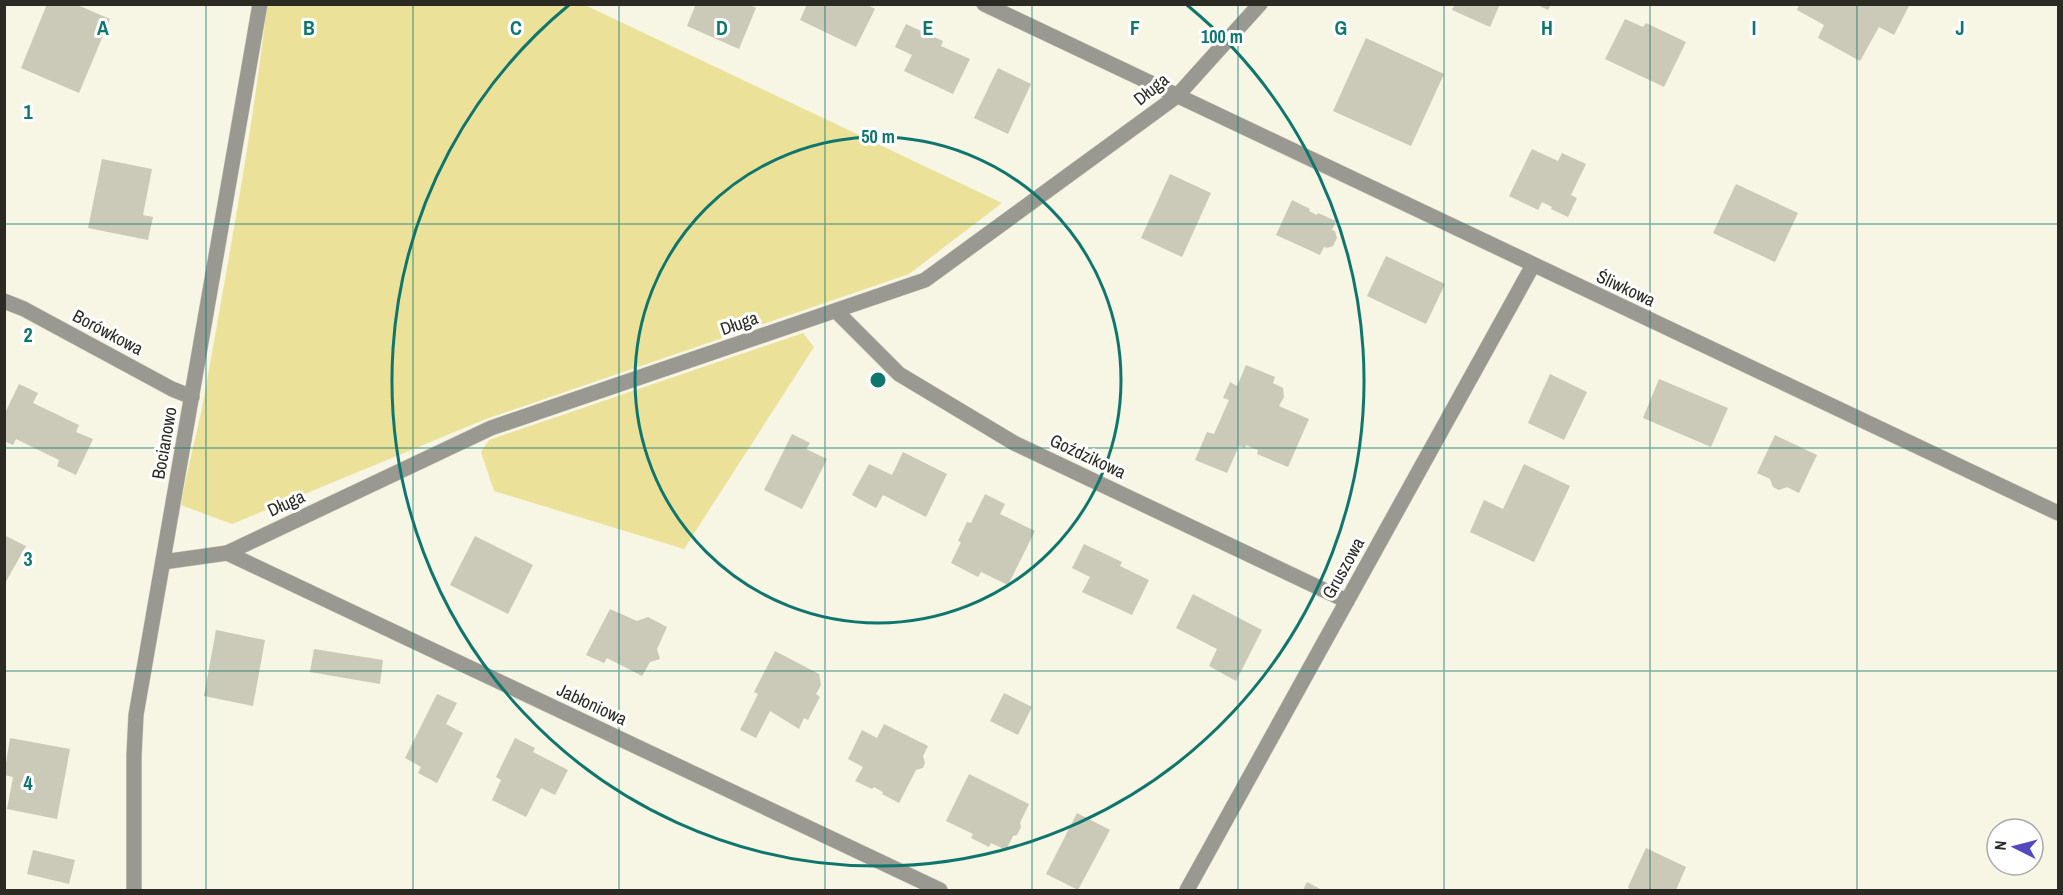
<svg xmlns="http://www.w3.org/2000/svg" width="2063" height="895" font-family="'Archivo Narrow',sans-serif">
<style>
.green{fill:#ece199}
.building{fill:#cbc9b8}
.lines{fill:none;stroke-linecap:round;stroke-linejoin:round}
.street-casing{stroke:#d2d1c1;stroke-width:16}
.street{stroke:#999991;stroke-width:15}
.grid{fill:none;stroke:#0f766e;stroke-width:1.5;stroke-opacity:0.55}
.ring{fill:none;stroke:#0f766e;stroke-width:3}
.labels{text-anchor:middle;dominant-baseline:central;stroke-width:6;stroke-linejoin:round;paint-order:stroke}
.street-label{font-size:18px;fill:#2b2b24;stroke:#fff}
.grid-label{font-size:20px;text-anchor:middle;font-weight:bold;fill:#0f766e;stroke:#fff;stroke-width:6;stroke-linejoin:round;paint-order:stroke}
.centre{fill:#0f766e;stroke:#fff;stroke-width:3}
.ring-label{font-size:18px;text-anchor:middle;font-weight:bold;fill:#0f766e;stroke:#fff;stroke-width:6;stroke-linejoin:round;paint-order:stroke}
</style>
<rect width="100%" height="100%" fill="#f7f5e4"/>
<!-- green -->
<g class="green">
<path d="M 267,5 L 585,5 L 1002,203 L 909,274 L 486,419 L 232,524 L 181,505 C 187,469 197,434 204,398 C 227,267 252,136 267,5 Z"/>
<polygon points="803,333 814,347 684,549 494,491 481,452 489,440"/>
</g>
<!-- building -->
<g class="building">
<polygon points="47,4 75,4 110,19 79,93 21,68"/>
<polygon points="696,4 748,4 756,8 739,49 687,26"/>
<polygon points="807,4 866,4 875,9 856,47 800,20"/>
<polygon points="1455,4 1500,4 1490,27 1452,10"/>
<polygon points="1535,4 1551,4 1548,10"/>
<polygon points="1799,4 1910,4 1894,35 1879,27 1860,61 1818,38 1824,25 1797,10"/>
<polygon points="1625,19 1643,27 1646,23 1686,42 1664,87 1605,59"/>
<polygon points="906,24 943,41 941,46 970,59 953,94 904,71 912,55 895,47"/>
<polygon points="1366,38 1444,74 1411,146 1333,111"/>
<polygon points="998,68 1031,84 1008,134 974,118"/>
<polygon points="1532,149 1558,161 1562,153 1586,164 1571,195 1577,198 1568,217 1551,209 1552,207 1542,202 1538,210 1509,196"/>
<polygon points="102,159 152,169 143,215 153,217 148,240 88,228"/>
<polygon points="1170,174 1211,193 1182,257 1141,238"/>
<polygon points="1736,184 1798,213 1775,262 1713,233"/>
<polygon points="1292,200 1310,209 1309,211 1317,215 1318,213 1336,221 1332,230 1335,231 1337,238 1333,246 1327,248 1324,247 1320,255 1276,235"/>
<polygon points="1386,256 1445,284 1426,324 1367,296"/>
<polygon points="1246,365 1275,377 1273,383 1283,388 1284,397 1279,406 1309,419 1288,467 1257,454 1258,450 1246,445 1245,448 1239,446 1227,473 1195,460 1207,432 1214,434 1229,400 1223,398 1230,382 1237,386"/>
<polygon points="1550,374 1587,392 1564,440 1528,423"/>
<polygon points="1659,379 1728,408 1711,447 1643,418"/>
<polygon points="19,384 38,393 33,403 79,425 76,432 93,439 76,475 57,466 59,460 16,439 13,445 4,441 4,415"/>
<polygon points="792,434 810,443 806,449 827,459 802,509 764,490"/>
<polygon points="1775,435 1817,455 1799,493 1787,487 1779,490 1773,487 1770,479 1757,473"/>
<polygon points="903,452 947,474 926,517 883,495 876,508 852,495 869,464 892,475"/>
<polygon points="1524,464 1570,486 1534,562 1470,532 1484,500 1503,509"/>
<polygon points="985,494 1005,504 1000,514 1035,531 1008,585 981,572 978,577 951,563 961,542 958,541 967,522 971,523"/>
<polygon points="4,535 26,546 4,585"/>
<polygon points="475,536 533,565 508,614 450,585"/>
<polygon points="1084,544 1122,562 1120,566 1149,580 1132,615 1082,592 1090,577 1072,568"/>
<polygon points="1193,594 1262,630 1236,681 1209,666 1217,649 1176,628"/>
<polygon points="610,609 637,621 648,617 667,627 657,649 660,659 650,662 642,676 607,658 604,663 586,655"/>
<polygon points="216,630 265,640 253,706 204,696"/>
<polygon points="314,649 383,660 380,684 310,672"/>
<polygon points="775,651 819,674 821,685 816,694 820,697 808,720 804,718 799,729 770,711 756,738 740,730 758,694 754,692"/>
<polygon points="1004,693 1032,707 1018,735 990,721"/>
<polygon points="437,694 457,703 446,724 463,733 437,783 418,773 421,767 405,758"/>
<polygon points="884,724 928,746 923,756 925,763 923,768 916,770 899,803 882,794 883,792 874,787 872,789 855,781 863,767 848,759 862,730 877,738"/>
<polygon points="10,738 70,749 57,819 7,809 13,777 4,775"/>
<polygon points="515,738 535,748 533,752 568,770 555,795 541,788 526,817 492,800 501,780 496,777"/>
<polygon points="969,774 1029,804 1020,823 1021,827 1017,835 1013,836 1006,850 991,843 989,847 971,838 973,834 946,821"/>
<polygon points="1077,813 1110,830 1078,890 1046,874"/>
<polygon points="1646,848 1686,867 1676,890 1630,890 1628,887"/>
<polygon points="33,850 75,860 69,884 27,874"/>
<polygon points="1307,882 1322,890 1303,890"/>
</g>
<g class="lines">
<!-- street casing -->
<g class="street-casing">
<g id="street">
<polyline points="984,4 2058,513"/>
<polyline points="4,301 24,309 172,389 192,397"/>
<polyline points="836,311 899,374 1014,443 1347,601"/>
<polyline points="227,553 940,890"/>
<polyline points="163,562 227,553 491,428 925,280 1177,96 1260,4"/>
<polyline points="134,890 134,755 136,715 260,4"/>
<polyline points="1187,890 1533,265"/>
</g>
</g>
<!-- street -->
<use href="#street" class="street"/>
</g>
<!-- grid -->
<path class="grid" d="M 206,4 L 206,890M 413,4 L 413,890M 619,4 L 619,890M 825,4 L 825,890M 1032,4 L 1032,890M 1238,4 L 1238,890M 1444,4 L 1444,890M 1650,4 L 1650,890M 1857,4 L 1857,890M 4,224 L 2058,224M 4,448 L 2058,448M 4,671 L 2058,671"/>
<!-- distance rings -->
<g class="ring">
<circle cx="878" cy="380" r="243"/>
<path d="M1187 5A486 486 0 1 1 569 5"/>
</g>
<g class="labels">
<!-- street labels -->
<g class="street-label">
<text transform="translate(1151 89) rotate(-39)">Długa</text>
<text transform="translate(1626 288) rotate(25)">Śliwkowa</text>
<text transform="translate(739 323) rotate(-19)">Długa</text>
<text transform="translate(108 332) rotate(28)">Borówkowa</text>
<text transform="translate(164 443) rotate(-80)">Bocianowo</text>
<text transform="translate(1088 456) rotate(25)">Goździkowa</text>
<text transform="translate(286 503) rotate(-25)">Długa</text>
<text transform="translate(1343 568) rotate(-61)">Gruszowa</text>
<text transform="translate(592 704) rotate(25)">Jabłoniowa</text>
</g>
</g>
<g class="grid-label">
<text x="103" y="35">A</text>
<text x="309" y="35">B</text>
<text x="516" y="35">C</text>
<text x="722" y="35">D</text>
<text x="928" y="35">E</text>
<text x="1135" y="35">F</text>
<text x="1341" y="35">G</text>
<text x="1547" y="35">H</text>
<text x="1754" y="35">I</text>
<text x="1960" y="35">J</text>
<text x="28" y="119">1</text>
<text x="28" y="342">2</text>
<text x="28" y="566">3</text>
<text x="28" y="790">4</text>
</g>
<circle cx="878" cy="380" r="9" class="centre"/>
<g class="ring-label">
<text x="1222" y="43">100 m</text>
<text x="878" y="143">50 m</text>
</g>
<!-- border -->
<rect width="2063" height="895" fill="none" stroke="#2b2b24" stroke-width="12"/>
<!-- north arrow -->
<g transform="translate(2015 847) rotate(276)"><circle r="28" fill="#ffffff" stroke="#aaaaa7" stroke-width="1.5"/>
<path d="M0-4.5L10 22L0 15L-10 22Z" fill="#5249c0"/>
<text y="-9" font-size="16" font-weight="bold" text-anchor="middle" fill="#2b2b24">N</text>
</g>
</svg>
